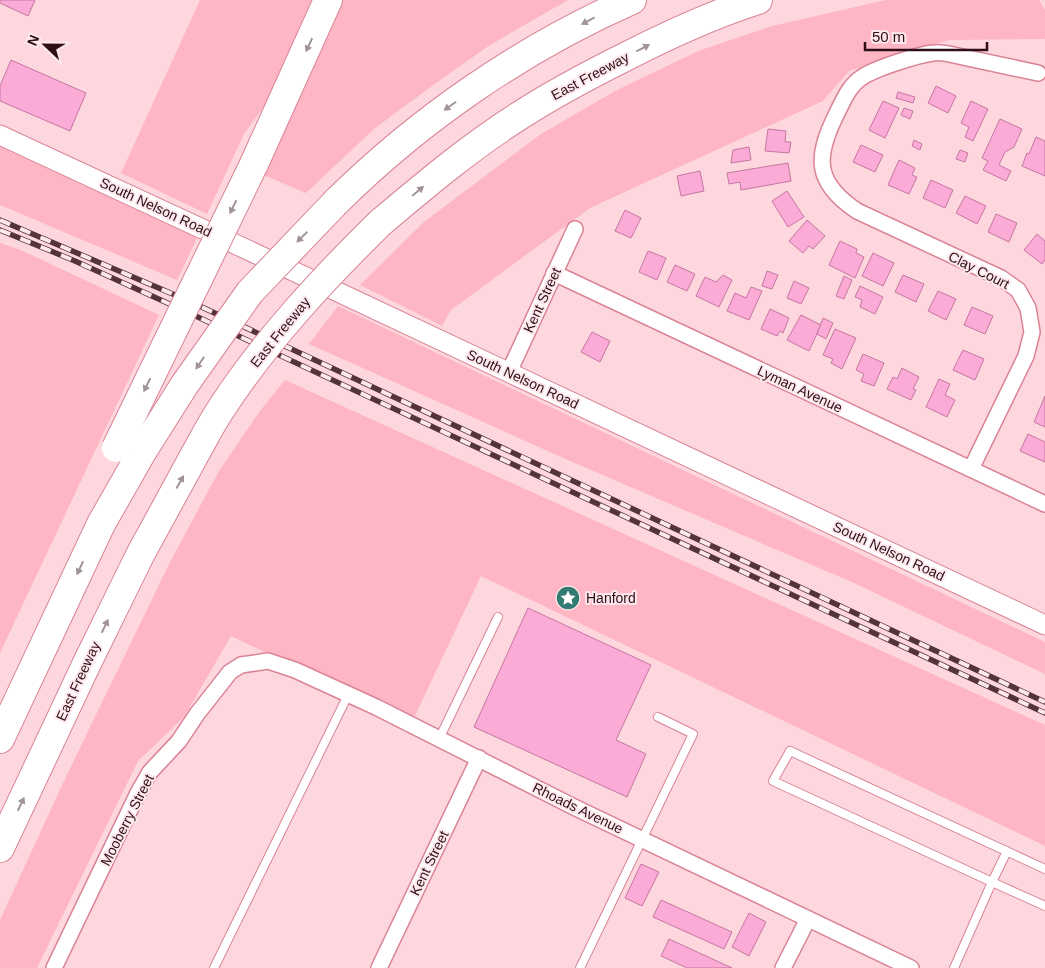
<svg xmlns="http://www.w3.org/2000/svg" width="1045" height="968" font-family="Arial,sans-serif">
<style>
.green{fill:#feb6c4}
.building{fill:#fcaad6;stroke:#c477a1}
.lines{fill:none;stroke-linecap:round;stroke-linejoin:round}
.service-casing{stroke:#da8396;stroke-width:10}
.minor-casing{stroke:#da8396;stroke-width:18}
.tertiary-casing{stroke:#da8396;stroke-width:21}
.motorway-casing{stroke:#da8396;stroke-width:30}
.service{stroke:#fff;stroke-width:8}
.minor{stroke:#fff;stroke-width:15}
.tertiary{stroke:#fff;stroke-width:19}
.motorway{stroke:#fff;stroke-width:28}
.rail-casing{stroke:#55333b;stroke-width:5.5}
.rail{stroke:#fde9ed;stroke-width:4;stroke-dasharray:11;stroke-linecap:butt}
.motorway-bridge-casing{stroke:#da8396;stroke-width:30;stroke-linecap:butt}
.motorway-bridge{stroke:#fff;stroke-width:28}
.oneway{fill:#a19397}
.labels{text-anchor:middle;dominant-baseline:central;stroke-width:4;stroke-linejoin:round;paint-order:stroke}
.street-label{font-size:14px;fill:#2f0e17;stroke:#fde9ed}
.poi-label{font-size:14px;fill:#2f0e17;stroke:#fde9ed;text-anchor:start}
</style>
<rect width="100%" height="100%" fill="#fdd7dd"/>
<!-- green -->
<g class="green">
<polygon points="200,0 313,0 272,95 244,134 207,214 121,173"/>
<polygon points="335,0 568,0 490,45 436,83 374,129 306,193 261,174"/>
<polygon points="886,0 1039,0 1045,10 1045,39 949,40 849,71 823,101 590,208 451,310 442,326 360,285 424,222 541,134 617,90 698,51 772,26"/>
<polygon points="0,146 197,238 177,280 0,205"/>
<polygon points="0,243 21,250 159,315 0,653"/>
<polygon points="338,306 1045,642 1045,674 854,583 570,461 309,344"/>
<polygon points="285,380 1045,725 1045,846 481,576 412,722 231,636 184,717 138,761 37,968 0,968 0,920 63,783 170,562 219,471 260,411"/>
</g>
<!-- building -->
<g class="building">
<polygon points="0,0 35,0 28,16 0,3"/>
<polygon points="11,60 86,93 70,131 0,101 0,86"/>
<polygon points="936,86 956,96 948,113 928,103"/>
<polygon points="898,92 915,97 913,103 896,98"/>
<polygon points="883,101 899,108 885,138 869,130"/>
<polygon points="971,101 988,109 973,141 965,137 969,127 961,123"/>
<polygon points="904,108 913,111 910,119 901,115"/>
<polygon points="1000,119 1022,129 1014,147 1005,152 999,165 1011,171 1006,181 983,170 988,161 982,158"/>
<polygon points="768,129 786,131 785,142 791,142 789,153 765,151"/>
<polygon points="1036,137 1045,141 1045,176 1022,166 1027,153 1029,154"/>
<polygon points="914,140 922,144 920,150 912,146"/>
<polygon points="861,145 883,155 875,172 853,162"/>
<polygon points="749,147 751,160 731,163 733,150"/>
<polygon points="960,150 968,153 965,162 956,159"/>
<polygon points="899,160 915,168 912,175 917,177 909,194 888,185"/>
<polygon points="788,163 791,181 741,190 740,182 729,184 727,173"/>
<polygon points="700,171 704,191 681,196 677,176"/>
<polygon points="931,180 953,190 945,208 923,198"/>
<polygon points="787,191 804,217 788,227 772,201"/>
<polygon points="965,196 986,206 977,224 956,213"/>
<polygon points="625,210 641,218 631,238 615,231"/>
<polygon points="996,214 1017,223 1009,242 988,232"/>
<polygon points="807,220 825,236 813,249 809,246 803,253 789,241"/>
<polygon points="1037,234 1045,241 1045,260 1042,264 1024,250"/>
<polygon points="840,241 857,249 856,253 864,257 855,278 829,265"/>
<polygon points="648,251 666,258 657,280 639,272"/>
<polygon points="873,253 894,263 883,286 862,276"/>
<polygon points="675,265 695,274 687,291 667,282"/>
<polygon points="767,271 778,275 772,289 762,286"/>
<polygon points="723,275 732,280 719,307 696,296 705,277 716,282"/>
<polygon points="903,275 924,284 916,302 895,292"/>
<polygon points="844,276 852,280 844,299 836,296"/>
<polygon points="794,281 809,288 801,304 787,298"/>
<polygon points="860,286 883,297 875,314 860,307 862,300 855,297"/>
<polygon points="751,287 762,291 749,320 727,311 735,293 746,298"/>
<polygon points="938,291 956,299 946,320 928,311"/>
<polygon points="972,307 993,316 985,334 964,325"/>
<polygon points="770,309 789,318 783,333 780,331 777,336 761,329"/>
<polygon points="801,315 821,325 809,351 787,340"/>
<polygon points="823,318 833,323 826,339 817,334"/>
<polygon points="835,329 856,338 842,369 831,363 833,359 823,355"/>
<polygon points="592,332 610,341 600,362 581,352"/>
<polygon points="963,350 984,359 975,380 953,370"/>
<polygon points="863,354 884,363 874,386 861,381 864,374 856,370"/>
<polygon points="902,368 919,377 913,389 916,390 911,400 887,389 893,377 897,379"/>
<polygon points="939,379 950,384 945,395 955,400 947,417 926,407"/>
<polygon points="1045,396 1045,427 1034,422"/>
<polygon points="1028,434 1045,442 1045,462 1020,451"/>
<polygon points="528,608 651,665 616,740 646,754 627,797 474,727"/>
<polygon points="641,864 659,872 642,906 625,898"/>
<polygon points="661,900 732,932 724,949 653,917"/>
<polygon points="749,913 766,922 749,956 732,947"/>
<polygon points="669,939 732,968 687,968 661,956"/>
</g>
<g class="lines">
<!-- service casing -->
<g class="service-casing">
<g id="service">
<polyline points="439,739 498,617"/>
<polyline points="1007,851 992,882 773,781 790,751 1045,869"/>
<polyline points="214,968 348,695"/>
<polyline points="580,968 693,734 658,717"/>
<polyline points="954,968 992,882 1045,906"/>
</g>
</g>
<!-- minor casing -->
<g class="minor-casing">
<g id="minor">
<polyline points="554,273 1045,504"/>
<polyline points="509,372 575,229"/>
<path d="M 971,469 L 1026,356 L 1032,332 L 1028,308 L 1018,290 L 1001,278 L 857,211 C 814,182 815,157 837,113 C 843,101 849,86 861,78 C 873,69 917,55 933,53 C 938,52 944,53 949,54 L 1038,73"/>
<polyline points="54,968 138,793 150,772 179,741 197,714 230,672 241,665 268,661 295,670 376,707 576,808 911,968"/>
<polyline points="379,968 479,758"/>
<polyline points="783,968 808,919"/>
</g>
</g>
<!-- tertiary casing -->
<g class="tertiary-casing">
<polyline id="tertiary" points="0,135 321,284 1045,625"/>
</g>
<!-- motorway casing -->
<g class="motorway-casing">
<g id="motorway">
<polyline points="254,164 328,0"/>
<path d="M 336,202 C 421,118 523,48 632,0"/>
<path d="M 380,223 C 425,185 470,147 519,116 C 553,94 589,75 625,57 C 668,35 711,15 758,0"/>
<polyline points="0,739 101,524 142,452"/>
<polyline points="0,848 87,663 140,555 194,456"/>
</g>
</g>
<!-- service -->
<use href="#service" class="service"/>
<!-- minor -->
<use href="#minor" class="minor"/>
<!-- tertiary -->
<use href="#tertiary" class="tertiary"/>
<!-- motorway -->
<use href="#motorway" class="motorway"/>
<!-- rail casing -->
<g class="rail-casing">
<g id="rail">
<polyline points="0,220 189,301 1045,702"/>
<polyline points="0,230 75,261 185,311 1045,713"/>
</g>
</g>
<!-- rail -->
<use href="#rail" class="rail"/>
<!-- motorway-bridge casing -->
<g class="motorway-bridge-casing">
<g id="motorway-bridge">
<polyline points="116,448 254,164"/>
<polyline points="142,452 185,384 250,292 336,202"/>
<path d="M 194,456 C 203,440 211,424 221,409 C 266,340 322,280 380,223"/>
</g>
</g>
<!-- motorway-bridge -->
<use href="#motorway-bridge" class="motorway-bridge"/>
</g>
<!-- one-way arrows -->
<defs><path id="oneway-solid" d="M-6-.8H1V-3.2L6.5 0L1 3.2V.8H-6Z" transform="scale(1.25)"/></defs>
<g class="oneway">
<use href="#oneway-solid" transform="translate(588 21) rotate(152)"/>
<use href="#oneway-solid" transform="translate(309 45) rotate(115)"/>
<use href="#oneway-solid" transform="translate(643 48) rotate(-27)"/>
<use href="#oneway-solid" transform="translate(450 106) rotate(145)"/>
<use href="#oneway-solid" transform="translate(418 191) rotate(-40)"/>
<use href="#oneway-solid" transform="translate(233 207) rotate(116)"/>
<use href="#oneway-solid" transform="translate(302 237) rotate(135)"/>
<use href="#oneway-solid" transform="translate(200 363) rotate(124)"/>
<use href="#oneway-solid" transform="translate(147 385) rotate(116)"/>
<use href="#oneway-solid" transform="translate(180 482) rotate(-61)"/>
<use href="#oneway-solid" transform="translate(80 568) rotate(115)"/>
<use href="#oneway-solid" transform="translate(105 626) rotate(-64)"/>
<use href="#oneway-solid" transform="translate(21 804) rotate(-65)"/>
</g>
<!-- icons -->
<defs>
<g id="sight-disc" transform="scale(1.25)"><circle r="9.5" fill="#337a73" stroke="#fde9ed"/><path d="M0-6L1.8-2.2L6-1.7L2.9 1.2L3.7 5.4L0 3.3L-3.7 5.4L-2.9 1.2L-6-1.7L-1.8-2.2Z" fill="#fff"/></g>
</defs>
<g fill-rule="evenodd">
<use href="#sight-disc" x="568" y="598"/>
</g>
<g class="labels">
<!-- street labels -->
<g class="street-label">
<text transform="translate(590 76) rotate(-28)">East Freeway</text>
<text transform="translate(156 207) rotate(25)">South Nelson Road</text>
<text transform="translate(979 270) rotate(27)">Clay Court</text>
<text transform="translate(542 300) rotate(-65)">Kent Street</text>
<text transform="translate(280 332) rotate(-51)">East Freeway</text>
<text transform="translate(523 379) rotate(25)">South Nelson Road</text>
<text transform="translate(800 389) rotate(25)">Lyman Avenue</text>
<text transform="translate(889 551) rotate(25)">South Nelson Road</text>
<text transform="translate(78 681) rotate(-65)">East Freeway</text>
<text transform="translate(578 808) rotate(26)">Rhoads Avenue</text>
<text transform="translate(127 820) rotate(-63)">Mooberry Street</text>
<text transform="translate(429 863) rotate(-64)">Kent Street</text>
</g>
<!-- poi labels -->
<g class="poi-label">
<text x="586" y="598">Hanford</text>
</g>
</g>
<!-- north arrow -->
<g transform="translate(45 45) rotate(292)" stroke="#fde9ed" stroke-width="4" paint-order="stroke">
<path d="M0-4L9 19L0 12L-9 19Z" fill="#2f0e17"/>
<text y="-8" font-size="14" font-weight="bold" text-anchor="middle" fill="#2f0e17">N</text>
</g>
<!-- scale -->
<path d="M865 42v8h122v-8" fill="none" stroke="#2f0e17" stroke-width="2.5"/>
<text x="872" y="42" font-size="15" fill="#2f0e17" stroke="#fde9ed" stroke-width="4" paint-order="stroke">50 m</text>
</svg>
